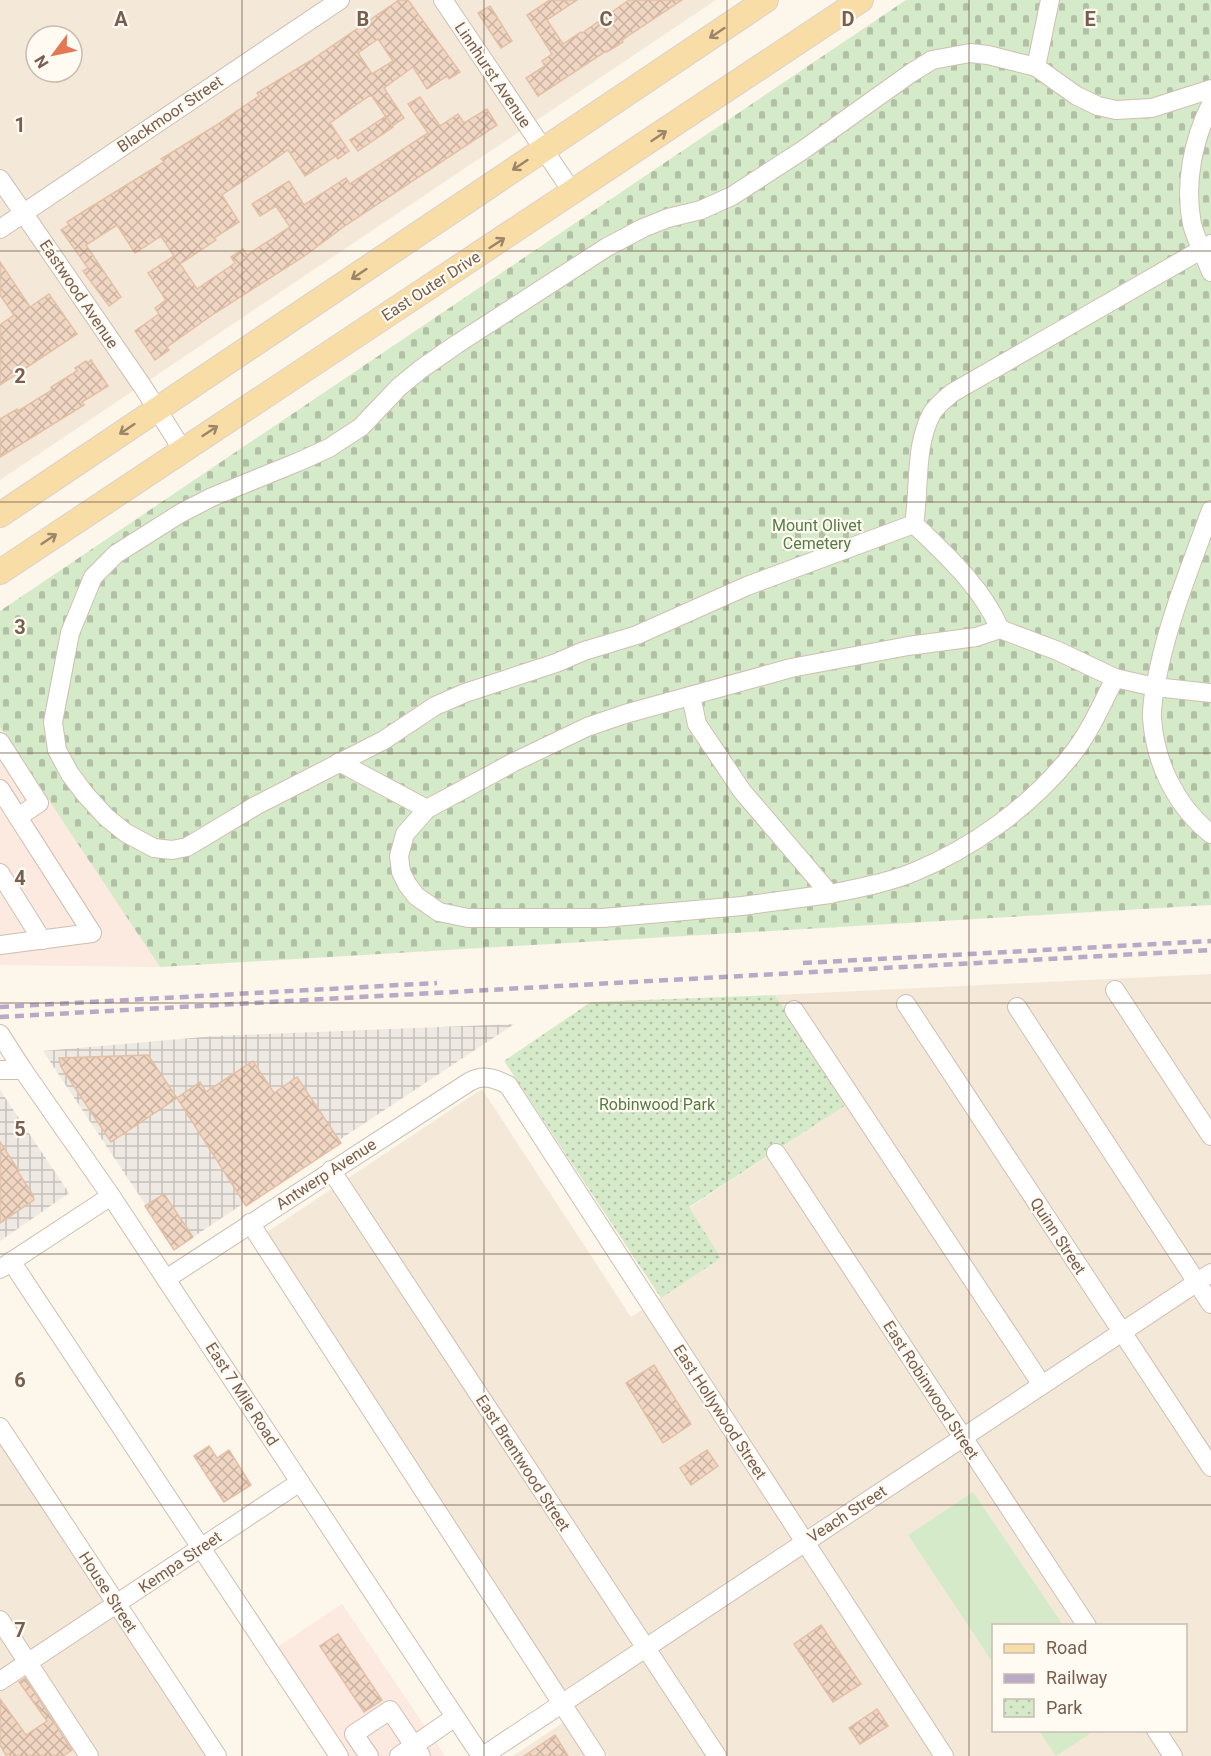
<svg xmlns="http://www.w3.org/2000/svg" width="1211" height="1756" font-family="Roboto,sans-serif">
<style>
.residential{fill:#f4e9d9;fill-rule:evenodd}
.commercial{fill:#fce9df}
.industrial{fill:url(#industrial-grid)}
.grass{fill:#d5eac9}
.cemetery{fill:url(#cemetery-stones)}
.park{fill:url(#park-dots)}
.building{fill:url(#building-cross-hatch);stroke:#e4bfa4;stroke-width:1.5;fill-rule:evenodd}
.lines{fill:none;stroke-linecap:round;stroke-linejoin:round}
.minor-casing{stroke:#cfbfb0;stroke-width:20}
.major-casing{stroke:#d9d2cd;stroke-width:26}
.minor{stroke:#fff;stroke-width:18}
.major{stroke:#f8dda6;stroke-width:24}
.rail{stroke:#baa8c7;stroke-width:4.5;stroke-dasharray:9 6;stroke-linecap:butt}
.oneway{stroke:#9e8468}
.grid{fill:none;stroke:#785e4e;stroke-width:1.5;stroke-opacity:0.55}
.labels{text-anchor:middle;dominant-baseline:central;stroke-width:4.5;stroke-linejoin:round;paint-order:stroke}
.street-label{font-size:16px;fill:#785e4e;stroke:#fffaf2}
.park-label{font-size:16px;fill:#547d45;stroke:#fffaf2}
.grid-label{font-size:20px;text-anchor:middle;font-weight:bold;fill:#785e4e;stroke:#fffaf2;stroke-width:4.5;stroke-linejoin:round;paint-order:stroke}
</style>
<defs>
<pattern id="industrial-grid" width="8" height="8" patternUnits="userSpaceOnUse" patternTransform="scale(1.5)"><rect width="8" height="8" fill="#eee9e3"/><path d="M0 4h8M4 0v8" fill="none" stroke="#c6c0ba"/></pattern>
<pattern id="cemetery-stones" width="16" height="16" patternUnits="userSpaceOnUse" patternTransform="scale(1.5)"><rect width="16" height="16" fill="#d5eac9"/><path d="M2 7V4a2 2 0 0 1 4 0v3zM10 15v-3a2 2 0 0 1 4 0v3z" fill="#b2c1a5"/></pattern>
<pattern id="park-dots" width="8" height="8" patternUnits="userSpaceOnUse" patternTransform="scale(1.5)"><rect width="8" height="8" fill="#d5eac9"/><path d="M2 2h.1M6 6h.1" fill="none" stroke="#b2c1a5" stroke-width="1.8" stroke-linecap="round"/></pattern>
<pattern id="building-cross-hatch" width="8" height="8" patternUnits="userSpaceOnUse" patternTransform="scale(1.5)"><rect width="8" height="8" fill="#f1d7c3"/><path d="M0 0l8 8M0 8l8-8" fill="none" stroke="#c8b2a1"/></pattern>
</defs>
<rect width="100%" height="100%" fill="#fcf6eb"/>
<!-- residential -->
<g class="residential">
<path d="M 0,0 L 716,0 L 0,480 ZM 36,36 L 72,36 L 72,72 L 36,72 Z"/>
<path d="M 1211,974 L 1211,1756 L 608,1756 L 264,1234 L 482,1089 L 631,1317 L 721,1258 L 689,1208 L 846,1105 L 775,995 ZM 994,1626 L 1186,1626 L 1186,1730 L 994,1730 Z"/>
<polygon points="0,1428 217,1756 0,1756"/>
<polygon points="567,1720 591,1756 513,1756"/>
</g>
<!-- commercial -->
<g class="commercial">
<polygon points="0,727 160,967 0,965"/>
<polygon points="342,1604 445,1756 347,1756 275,1649"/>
</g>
<!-- industrial -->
<g class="industrial">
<polygon points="514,1024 175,1249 43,1051 215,1036"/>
<polygon points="0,1090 69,1193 0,1241"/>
</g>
<!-- grass -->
<g class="grass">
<polygon points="973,1492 1063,1625 994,1626 993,1663 908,1535"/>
<polygon points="1039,1731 1094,1731 1056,1756"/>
</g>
<!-- cemetery -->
<polygon class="cemetery" points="906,0 1211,0 1211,905 160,967 0,727 0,611"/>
<!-- park -->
<polygon class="park" points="775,995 846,1105 689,1207 721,1258 661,1298 504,1061 591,1002"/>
<!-- building -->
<g class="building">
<path d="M 399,0 L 408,0 L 460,72 L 449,79 L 447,76 L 427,89 L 413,67 L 384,88 L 404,118 L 392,126 L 372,96 L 369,96 L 330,123 L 349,151 L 338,159 L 336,156 L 305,176 L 288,150 L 222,195 L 239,222 L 214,238 L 216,240 L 180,264 L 197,289 L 235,263 L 231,257 L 243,249 L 247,255 L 290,227 L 276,206 L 260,216 L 252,204 L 289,181 L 304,205 L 346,178 L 350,184 L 428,133 L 408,104 L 420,97 L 440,126 L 458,114 L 464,123 L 487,109 L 497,125 L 346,225 L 303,257 L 215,313 L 167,347 L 169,350 L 155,360 L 135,331 L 159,314 L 155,308 L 166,300 L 148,273 L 174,256 L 161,236 L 135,253 L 117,225 L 86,245 L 121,297 L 109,306 L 83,271 L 88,268 L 61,230 L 69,225 L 67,222 L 81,213 L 164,162 L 161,159 L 215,126 L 259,96 L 257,93 L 310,61 ZM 378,39 L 393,61 L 372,74 L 358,53 Z"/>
<polygon points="550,0 577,0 547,20 563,44 581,32 582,33 629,0 682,0 622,40 623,42 607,52 606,51 538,96 526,78 545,66 542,61 552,54 527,15"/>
<polygon points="490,6 512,41 501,48 478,13"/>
<polygon points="386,116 393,127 358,151 350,140"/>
<polygon points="0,262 30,307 49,294 77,334 0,385 0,325 14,315 0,295"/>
<polygon points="91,360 108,386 82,402 84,405 0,457 0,419 17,409 18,411 52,390 51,387 77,371 75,368 86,361 88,363"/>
<polygon points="148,1055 177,1098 111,1142 61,1067 59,1058"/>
<polygon points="253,1061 274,1093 297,1077 341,1143 246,1206 177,1098 200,1082 206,1092"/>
<polygon points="0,1142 19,1171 18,1172 33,1195 34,1200 0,1223"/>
<polygon points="164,1194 193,1237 174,1250 145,1206"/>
<polygon points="654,1365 691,1424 663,1443 626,1383"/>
<polygon points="209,1446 217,1458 229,1450 251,1485 224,1502 194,1456"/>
<polygon points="707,1450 718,1466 691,1485 680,1468"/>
<polygon points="821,1625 861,1684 833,1702 794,1644"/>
<polygon points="338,1634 382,1700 364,1712 320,1646"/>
<polygon points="25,1678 72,1750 63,1756 10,1756 9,1754 6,1755 0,1745 0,1699 26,1735 47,1721 19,1682"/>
<polygon points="877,1709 888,1726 860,1744 849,1728"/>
<polygon points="555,1735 568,1756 524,1756"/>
</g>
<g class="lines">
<!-- minor casing -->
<g class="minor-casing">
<g id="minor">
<polyline points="443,0 573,193"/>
<polyline points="1036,67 1050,0"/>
<path d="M 1211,104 C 1193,140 1184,184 1192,224 C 1196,240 1205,256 1211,272"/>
<polyline points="0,179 143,387 182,449"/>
<polyline points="0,229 340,0"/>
<path d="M 1211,244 L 952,393 C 945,399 937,405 932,413 C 914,446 920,489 914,524 C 947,556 981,586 1000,629 L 1058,651 L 1115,678 L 1155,687 L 1211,693"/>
<path d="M 1211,510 C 1192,563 1171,613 1159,668 C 1156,684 1151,702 1152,718 C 1155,763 1176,806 1211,834"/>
<polyline points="914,524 747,586 637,635 584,651 556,663 465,693 435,706 384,740 257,805 187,847 172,850 154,848 126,833 106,817 85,794 70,774 57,750 53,722 70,633 93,577 116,554 181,513 212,497 298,462 329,448 361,427 399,387 421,369 457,344 607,247 643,228 668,218 701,210 732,196 803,150 911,73 932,60 970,53 988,55 1036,67 1077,96 1098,106 1116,110 1152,108 1211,89"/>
<path d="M 691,696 L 697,724 L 742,791 L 830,894 C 858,888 887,883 914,872 C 972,848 1030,807 1070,757 C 1089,734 1102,704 1115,678"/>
<polyline points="0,742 39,803 18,817"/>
<polyline points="339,762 427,809"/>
<polyline points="0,789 92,933 0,945"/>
<polyline points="0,873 42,940"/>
<polyline points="830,894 742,906 603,918 468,918 439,912 416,896 407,884 401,872 399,856 405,834 427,809 514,762 587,727 625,714 791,668 908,646 976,637 1000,629"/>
<polyline points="1115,990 1211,1136"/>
<polyline points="906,1004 1211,1467"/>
<polyline points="1017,1007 1211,1304"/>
<polyline points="794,1010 1042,1385"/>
<polyline points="0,1034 23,1070 111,1196 481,1756"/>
<polyline points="0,1070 23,1070"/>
<polyline points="776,1153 1087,1626"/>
<polyline points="331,1170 717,1756"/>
<polyline points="250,1223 596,1756"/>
<polyline points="11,1261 339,1756"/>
<polyline points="0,1269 111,1196"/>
<path d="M 166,1279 L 469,1082 C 483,1074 494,1078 508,1085 L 944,1756"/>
<polyline points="0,1427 217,1756"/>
<polyline points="0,1620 89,1756"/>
<polyline points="0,1681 300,1482"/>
<polyline points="1156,1730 1173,1756"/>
<polyline points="369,1756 354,1734 390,1710 421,1756"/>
<polyline points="399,1756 455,1717"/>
<polyline points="483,1756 1211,1273"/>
</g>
</g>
<!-- major casing -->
<g class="major-casing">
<g id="major">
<polyline points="0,515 766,0"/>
<path d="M 0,572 C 286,380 575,192 861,0"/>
</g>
</g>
<!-- minor -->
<use href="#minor" class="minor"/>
<!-- major -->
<use href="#major" class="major"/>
<!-- rail -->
<g class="rail">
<polyline points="803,963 1211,941"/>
<polyline points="0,1007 437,983"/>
<polyline points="0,1017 1211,950"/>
</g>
</g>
<!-- one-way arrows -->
<defs><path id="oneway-shaft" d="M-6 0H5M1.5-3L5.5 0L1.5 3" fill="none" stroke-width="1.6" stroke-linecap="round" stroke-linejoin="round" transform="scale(1.5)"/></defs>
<g class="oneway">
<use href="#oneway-shaft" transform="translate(717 33) rotate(146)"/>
<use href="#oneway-shaft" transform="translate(659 136) rotate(-34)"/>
<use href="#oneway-shaft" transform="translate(520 165) rotate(146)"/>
<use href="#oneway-shaft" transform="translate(497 243) rotate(-33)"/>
<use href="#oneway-shaft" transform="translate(359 274) rotate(146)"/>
<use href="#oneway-shaft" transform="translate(127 429) rotate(146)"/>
<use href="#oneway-shaft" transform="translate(210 431) rotate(-33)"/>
<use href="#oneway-shaft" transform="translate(49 539) rotate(-34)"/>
</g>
<!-- grid -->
<path class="grid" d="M 242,0 L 242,1756M 484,0 L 484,1756M 727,0 L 727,1756M 969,0 L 969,1756M 0,251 L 1211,251M 0,502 L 1211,502M 0,753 L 1211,753M 0,1003 L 1211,1003M 0,1254 L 1211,1254M 0,1505 L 1211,1505"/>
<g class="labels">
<!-- street labels -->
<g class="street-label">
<text transform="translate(493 75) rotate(56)">Linnhurst Avenue</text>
<text transform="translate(170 114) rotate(-34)">Blackmoor Street</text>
<text transform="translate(431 286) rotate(-33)">East Outer Drive</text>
<text transform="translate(79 294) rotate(56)">Eastwood Avenue</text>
<text transform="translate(326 1174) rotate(-33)">Antwerp Avenue</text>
<text transform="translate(1058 1236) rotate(57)">Quinn Street</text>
<text transform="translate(931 1390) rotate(57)">East Robinwood Street</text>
<text transform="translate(242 1394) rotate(57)">East 7 Mile Road</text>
<text transform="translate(720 1412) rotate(57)">East Hollywood Street</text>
<text transform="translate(523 1463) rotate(57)">East Brentwood Street</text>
<text transform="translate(847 1514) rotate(-33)">Veach Street</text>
<text transform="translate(180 1562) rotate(-34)">Kempa Street</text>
<text transform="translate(108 1592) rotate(57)">House Street</text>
</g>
<!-- park labels -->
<g class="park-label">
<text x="817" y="525">Mount Olivet<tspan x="817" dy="18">Cemetery</tspan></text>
<text x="657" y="1104">Robinwood Park</text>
</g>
</g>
<g class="grid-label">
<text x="121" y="26">A</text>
<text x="363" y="26">B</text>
<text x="606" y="26">C</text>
<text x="848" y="26">D</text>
<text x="1090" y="26">E</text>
<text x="20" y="132">1</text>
<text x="20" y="383">2</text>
<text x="20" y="634">3</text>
<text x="20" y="885">4</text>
<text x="20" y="1136">5</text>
<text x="20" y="1387">6</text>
<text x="20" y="1637">7</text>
</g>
<!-- legend -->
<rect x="992" y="1624" width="195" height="108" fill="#fffaf2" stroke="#c9bcb0" stroke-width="1.5"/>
<rect x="1004" y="1644" width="30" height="9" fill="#f8dda6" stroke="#c9bcb0" stroke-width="1.5"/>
<text x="1046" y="1654" font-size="18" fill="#785e4e">Road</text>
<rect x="1004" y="1674" width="30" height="9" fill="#baa8c7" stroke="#c9bcb0" stroke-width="1.5"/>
<text x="1046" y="1684" font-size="18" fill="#785e4e">Railway</text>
<rect x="1004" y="1699" width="30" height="18" fill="url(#park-dots)" stroke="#c9bcb0" stroke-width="1.5"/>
<text x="1046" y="1714" font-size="18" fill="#785e4e">Park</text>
<!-- north arrow -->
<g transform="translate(54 54) rotate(238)"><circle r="28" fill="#fffaf2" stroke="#c9bcb0" stroke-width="1.5"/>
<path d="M0-4.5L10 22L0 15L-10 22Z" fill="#e27954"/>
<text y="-9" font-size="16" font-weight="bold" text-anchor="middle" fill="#785e4e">N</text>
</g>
</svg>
